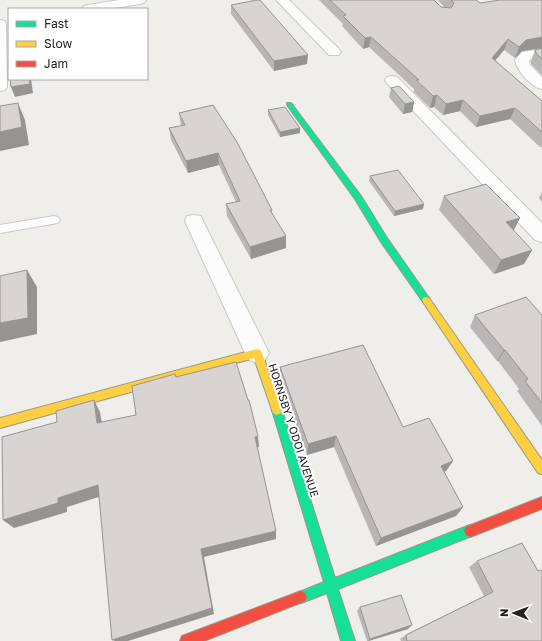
<svg xmlns="http://www.w3.org/2000/svg" width="542" height="641" font-family="'Golos Text',sans-serif">
<style>
.lines{fill:none;stroke-linecap:round;stroke-linejoin:round}
.lane-casing{stroke:#c9c8c7;stroke-width:2}
.street-casing{stroke:#c9c8c7;stroke-width:2}
.fast-casing{stroke:#999a82;stroke-width:2}
.slow-casing{stroke:#999a82;stroke-width:2}
.jam-casing{stroke:#999a82;stroke-width:2}
.lane{fill:#fdfcfc;fill-rule:evenodd}
.street{fill:#fdfcfc;fill-rule:evenodd}
.fast{fill:#16e098;fill-rule:evenodd}
.slow{fill:#ffcf43;fill-rule:evenodd}
.jam{fill:#f24e42;fill-rule:evenodd}
.wall{fill:#b9b6b5}
.shaded-wall{fill:#969493}
.building{fill:#d7d4d2;stroke:#969493}
.labels{text-anchor:middle;dominant-baseline:central;stroke-width:4;stroke-linejoin:round;paint-order:stroke}
.street-label{font-size:11px;fill:#222;stroke:#fff}
</style>
<rect width="100%" height="100%" fill="#f0eeeb"/>
<g class="lines">
<!-- lane casing -->
<g class="lane-casing">
<polygon id="lane" points="54,216 58,217 60,220 58,223 0,233 0,225"/>
</g>
<!-- street casing -->
<g class="street-casing">
<g id="street">
<polygon points="119,0 146,0 144,3 140,4 109,9 82,9 84,6 88,5"/>
<polygon points="276,0 289,0 339,49 341,52 339,55 329,55"/>
<polygon points="0,20 5,21 6,24 7,87 5,90 0,91"/>
<path d="M 542,49 L 542,57 L 531,59 L 529,61 L 530,65 L 542,77 L 542,89 C 531,87 517,71 515,60 L 522,52 Z"/>
<polygon points="392,76 397,77 542,223 542,242 535,240 387,83 385,80 387,77"/>
<polygon points="194,215 201,216 203,221 269,353 265,360 257,363 249,360 245,353 185,221 187,216"/>
</g>
</g>
<!-- fast casing -->
<g class="fast-casing">
<g id="fast">
<polygon points="287,103 291,103 361,196 387,238 429,298 430,300 429,302 423,302 381,242 355,199 287,105"/>
<polygon points="277,405 281,407 282,410 335,578 470,525 474,527 476,531 474,535 338,589 355,641 341,641 327,593 301,603 297,601 295,597 297,593 324,582 272,410 273,407"/>
</g>
</g>
<!-- slow casing -->
<g class="slow-casing">
<g id="slow">
<polygon points="426,297 429,298 542,460 542,474 538,473 423,302 422,300 423,298"/>
<polygon points="257,349 260,350 262,353 282,410 281,413 277,415 273,413 272,410 254,358 0,428 0,418"/>
</g>
</g>
<!-- jam casing -->
<g class="jam-casing">
<g id="jam">
<polygon points="542,497 542,509 470,537 466,535 464,531 466,527"/>
<polygon points="301,591 305,593 307,597 305,601 204,641 180,641 182,636"/>
</g>
</g>
<!-- lane -->
<use href="#lane" class="lane"/>
<!-- street -->
<use href="#street" class="street"/>
<!-- fast -->
<use href="#fast" class="fast"/>
<!-- slow -->
<use href="#slow" class="slow"/>
<!-- jam -->
<use href="#jam" class="jam"/>
</g>
<!-- wall -->
<g class="wall">
<polygon points="319,0 434,0 441,7 445,8 438,0 476,0 480,3 542,0 542,48 522,51 515,58 504,50 495,61 542,101 542,147 540,147 510,119 476,127 460,111 443,115 434,107 430,108 414,92 414,89 369,47 363,49 342,26 343,24"/>
<polygon points="231,5 307,64 274,71 231,14"/>
<polygon points="542,48 542,75 531,64 531,61 535,50"/>
<polygon points="391,88 414,102 412,112 403,114 389,97"/>
<polygon points="213,105 272,210 272,213 286,248 251,259 227,216 226,204 236,202 219,165 188,173 171,140 169,128 181,126 179,113"/>
<polygon points="268,110 300,133 280,137 268,115"/>
<polygon points="370,176 423,209 394,216 369,181"/>
<polygon points="542,192 542,202 539,198"/>
<polygon points="444,196 514,231 532,250 524,264 494,274 439,210"/>
<polygon points="475,315 542,315 542,426 517,391 519,389 498,361 497,361 470,327"/>
<polygon points="280,367 403,427 453,461 446,471 444,472 463,507 456,516 376,546 334,447 307,455 280,379"/>
<polygon points="477,561 538,571 542,641 401,641 400,639 406,635 484,596 469,567"/>
<polygon points="360,607 408,629 369,641 367,641 357,611"/>
</g>
<!-- shaded-wall -->
<g class="shaded-wall">
<polygon points="371,37 369,47 363,49 365,38"/>
<polygon points="542,37 542,48 522,51 515,58 519,47 526,40"/>
<polygon points="508,39 504,50 488,69 492,58"/>
<polygon points="308,55 307,64 274,71 274,61"/>
<polygon points="29,79 31,79 33,93 15,97 11,87"/>
<polygon points="437,95 434,107 430,108 433,96"/>
<polygon points="463,100 460,111 443,115 446,104"/>
<polygon points="414,102 412,112 403,114 405,104"/>
<polygon points="18,103 25,120 29,145 0,151 0,132"/>
<polygon points="515,108 510,119 476,127 480,116"/>
<polygon points="300,128 300,133 280,137 280,132"/>
<polygon points="218,153 219,165 188,173 186,161"/>
<polygon points="424,204 423,209 394,216 395,211"/>
<polygon points="520,218 513,232 506,222"/>
<polygon points="286,236 286,248 251,259 250,247"/>
<polygon points="532,250 524,264 494,274 501,260"/>
<polygon points="27,270 37,287 37,334 0,342 0,323"/>
<polygon points="504,350 505,350 498,361 497,361"/>
<polygon points="94,400 100,412 104,435 97,423"/>
<polygon points="258,436 259,447 255,448 255,437"/>
<polygon points="336,436 334,447 307,455 308,444"/>
<polygon points="453,461 446,471 434,475 441,466"/>
<polygon points="98,485 105,495 67,507 67,512 14,528 3,520 58,498"/>
<polygon points="463,507 456,516 376,546 381,538"/>
<polygon points="276,531 276,539 204,557 214,614 128,641 115,641 112,640 201,549"/>
<polygon points="412,625 408,629 368,641 370,639"/>
</g>
<!-- building -->
<g class="building">
<polygon points="257,0 260,0 308,55 274,61 231,5"/>
<polygon points="330,0 434,0 441,7 451,8 454,3 451,0 476,0 480,3 500,0 542,0 542,37 526,40 519,47 508,39 492,58 542,101 542,132 515,108 480,116 463,100 446,104 437,95 433,96 416,80 419,80 371,37 365,38 343,16 346,15"/>
<polygon points="542,48 542,59 536,53 535,50"/>
<polygon points="10,79 29,79 30,84 11,87"/>
<polygon points="399,86 414,102 405,104 391,88"/>
<polygon points="18,103 22,127 0,132 0,106"/>
<polygon points="213,105 237,142 272,210 270,210 286,236 250,247 226,204 240,201 218,153 186,161 169,128 185,125 179,113"/>
<polygon points="285,107 300,128 280,132 268,110"/>
<polygon points="398,170 424,204 395,211 370,176"/>
<polygon points="486,184 520,218 506,222 532,250 501,260 444,196"/>
<polygon points="27,270 28,318 0,323 0,276"/>
<polygon points="526,297 542,315 542,403 525,381 528,379 505,350 504,350 475,315"/>
<polygon points="363,345 403,427 429,418 453,461 441,466 463,507 381,538 336,436 308,444 280,367"/>
<polygon points="236,362 248,400 249,400 258,436 255,437 276,531 201,549 212,608 112,640 98,485 58,498 58,503 3,520 2,437 57,422 56,411 94,400 97,423 136,415 132,386 175,374 176,377"/>
<polygon points="522,543 538,571 541,570 542,572 542,641 407,641 406,635 493,592 477,561"/>
<polygon points="401,595 412,625 370,639 360,607"/>
</g>
<g class="labels">
<!-- street labels -->
<g class="street-label">
<text transform="translate(294 430) rotate(72)">HORNSBY Y ODOI AVENUE</text>
</g>
</g>
<!-- legend -->
<rect x="8" y="8" width="140" height="72" fill="#ffffff" stroke="#a7a7a7"/>
<rect x="16" y="21" width="20" height="6" fill="#16e098" stroke="#a7a7a7"/>
<text x="44" y="28" font-size="12" fill="#222222">Fast</text>
<rect x="16" y="41" width="20" height="6" fill="#ffcf43" stroke="#a7a7a7"/>
<text x="44" y="48" font-size="12" fill="#222222">Slow</text>
<rect x="16" y="61" width="20" height="6" fill="#f24e42" stroke="#a7a7a7"/>
<text x="44" y="68" font-size="12" fill="#222222">Jam</text>
<!-- north arrow -->
<g transform="translate(514 613) rotate(271)" stroke="#ffffff" stroke-width="3" paint-order="stroke">
<path d="M0-3L7 15L0 10L-7 15Z" fill="#222222"/>
<text y="-6" font-size="11" font-weight="bold" text-anchor="middle" fill="#222222">N</text>
</g>
</svg>
